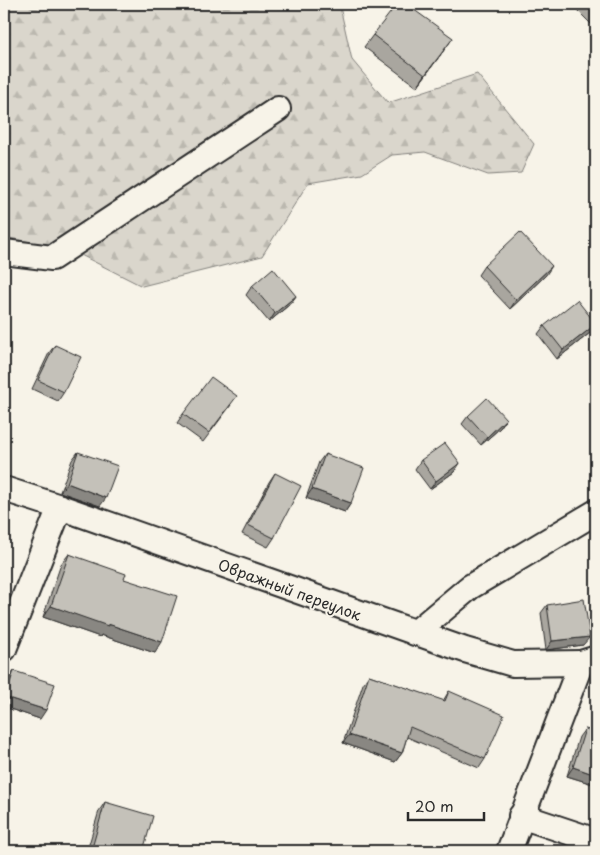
<svg xmlns="http://www.w3.org/2000/svg" width="600" height="855" font-family="'Playpen Sans',sans-serif">
<style>
.forest{fill:url(#forest-firs);stroke:#82807c}
.lines{fill:none;stroke-linecap:round;stroke-linejoin:round}
.minor-casing{stroke:#2b2b2b;stroke-width:28}
.minor{stroke:#f7f3e8;stroke-width:24}
.wall{fill:#a9a69f;stroke:#2b2b2b}
.shaded-wall{fill:#898782;stroke:#2b2b2b}
.building{fill:#c4c1b9;stroke:#2b2b2b}
.labels{text-anchor:middle;dominant-baseline:central;stroke-width:4;stroke-linejoin:round;paint-order:stroke}
.street-label{font-size:15px;fill:#2b2b2b;stroke:#f7f3e8}
</style>
<defs>
<pattern id="forest-firs" width="22" height="20" patternUnits="userSpaceOnUse" patternTransform="scale(1.25)"><rect width="22" height="20" fill="#dad6cc"/><path d="M5 1l3.5 6h-7zM16 11l3.5 6h-7z" fill="#bbb8af"/></pattern>
</defs>
<rect width="100%" height="100%" fill="#f7f3e8"/>
<filter id="ink" filterUnits="userSpaceOnUse"><feTurbulence type="fractalNoise" baseFrequency=".02" numOctaves="2"/><feDisplacementMap in="SourceGraphic" scale="10" xChannelSelector="R" yChannelSelector="G"/><feConvolveMatrix kernelMatrix="1 2 1 2 8 2 1 2 1" color-interpolation-filters="sRGB"/></filter>
<g filter="url(#ink)">
<!-- forest -->
<polygon class="forest" points="4,4 341,4 340,7 352,60 388,103 477,74 534,144 521,173 488,175 425,152 392,155 362,174 308,183 262,256 142,286 69,249 4,237"/>
<g class="lines">
<!-- minor casing -->
<g class="minor-casing">
<g id="minor">
<polyline points="4,252 52,258 278,109"/>
<polyline points="4,489 60,507 465,650 513,664 581,663"/>
<polyline points="415,633 470,587 596,512"/>
<polyline points="4,649 60,507"/>
<polyline points="521,816 596,841"/>
<polyline points="509,851 581,663 594,659"/>
</g>
</g>
<!-- minor -->
<use href="#minor" class="minor"/>
</g>
<!-- wall -->
<g class="wall">
<polygon points="578,4 596,4 596,29 575,8"/>
<polygon points="373,35 444,50 417,87 364,47"/>
<polygon points="484,266 546,275 510,309 478,275"/>
<polygon points="252,286 296,296 290,304 269,322 246,295"/>
<polygon points="596,324 590,333 557,359 538,334 544,326"/>
<polygon points="55,345 64,392 58,401 32,389 49,353"/>
<polygon points="231,405 203,442 177,423 183,414"/>
<polygon points="468,416 506,419 500,428 481,445 462,424"/>
<polygon points="78,452 100,506 60,492 72,460"/>
<polygon points="325,454 351,503 345,512 306,498 319,462"/>
<polygon points="421,460 460,463 454,472 430,489 415,469"/>
<polygon points="275,473 274,538 268,547 242,534 269,482"/>
<polygon points="69,554 124,579 155,653 101,635 100,637 43,617 61,564"/>
<polygon points="547,605 583,645 546,650 541,613"/>
<polygon points="14,671 40,719 4,707 4,691 8,679"/>
<polygon points="369,675 443,701 449,691 485,759 479,768 407,737 402,753 395,762 343,743 363,684"/>
<polygon points="585,729 596,732 596,785 567,776 579,737"/>
<polygon points="105,802 143,851 87,851 99,811"/>
</g>
<!-- shaded-wall -->
<g class="shaded-wall">
<polygon points="453,38 444,50 417,87 425,75"/>
<polygon points="552,266 546,275 510,309 516,300"/>
<polygon points="296,296 290,304 269,322 275,313"/>
<polygon points="596,324 590,333 557,359 563,350"/>
<polygon points="506,419 500,428 481,445 487,437"/>
<polygon points="460,463 454,472 430,489 436,481"/>
<polygon points="67,483 106,498 100,506 60,492"/>
<polygon points="312,489 351,503 345,512 306,498"/>
<polygon points="51,606 108,624 162,642 155,653 101,635 100,637 43,617"/>
<polygon points="590,637 583,645 546,650 552,641"/>
<polygon points="5,697 46,710 40,719 4,707 4,699"/>
<polygon points="349,735 402,753 395,762 343,743"/>
<polygon points="573,767 596,775 596,785 567,776"/>
<polygon points="92,848 102,851 89,851"/>
</g>
<!-- building -->
<g class="building">
<polygon points="397,4 406,4 453,38 425,75 373,35"/>
<polygon points="592,4 596,4 596,8"/>
<polygon points="520,232 552,266 516,300 484,266"/>
<polygon points="273,268 296,296 275,313 252,286"/>
<polygon points="577,300 596,324 563,350 544,326"/>
<polygon points="55,345 81,357 64,392 38,380"/>
<polygon points="211,377 237,396 209,433 183,414"/>
<polygon points="487,398 506,419 487,437 468,416"/>
<polygon points="445,443 460,463 436,481 421,460"/>
<polygon points="78,452 118,466 106,498 67,483"/>
<polygon points="325,454 364,468 351,503 312,489"/>
<polygon points="275,473 301,486 274,538 248,525"/>
<polygon points="69,554 126,574 124,579 177,596 162,642 108,624 108,626 51,606"/>
<polygon points="584,599 590,637 552,641 547,605"/>
<polygon points="14,671 55,684 46,710 5,697"/>
<polygon points="369,675 445,701 449,691 504,715 485,759 410,727 402,753 349,735"/>
<polygon points="585,729 596,732 596,775 573,767"/>
<polygon points="105,802 153,816 143,851 102,851 92,848"/>
</g>
</g>
<g class="labels">
<!-- street labels -->
<g class="street-label">
<text transform="translate(290 589) rotate(20)">Овражный переулок</text>
</g>
</g>
<!-- margin -->
<rect width="600" height="855" fill="none" stroke="#f7f3e8" stroke-width="20"/>
<rect x="10" y="10" width="580" height="835" fill="none" stroke="#2b2b2b" stroke-width="2" filter="url(#ink)"/>
<!-- scale -->
<path d="M408 812v8h76v-8" fill="none" stroke="#2b2b2b" stroke-width="2.5"/>
<text x="415" y="812" font-size="15" fill="#2b2b2b" stroke="#f7f3e8" stroke-width="4" paint-order="stroke">20 m</text>
</svg>
